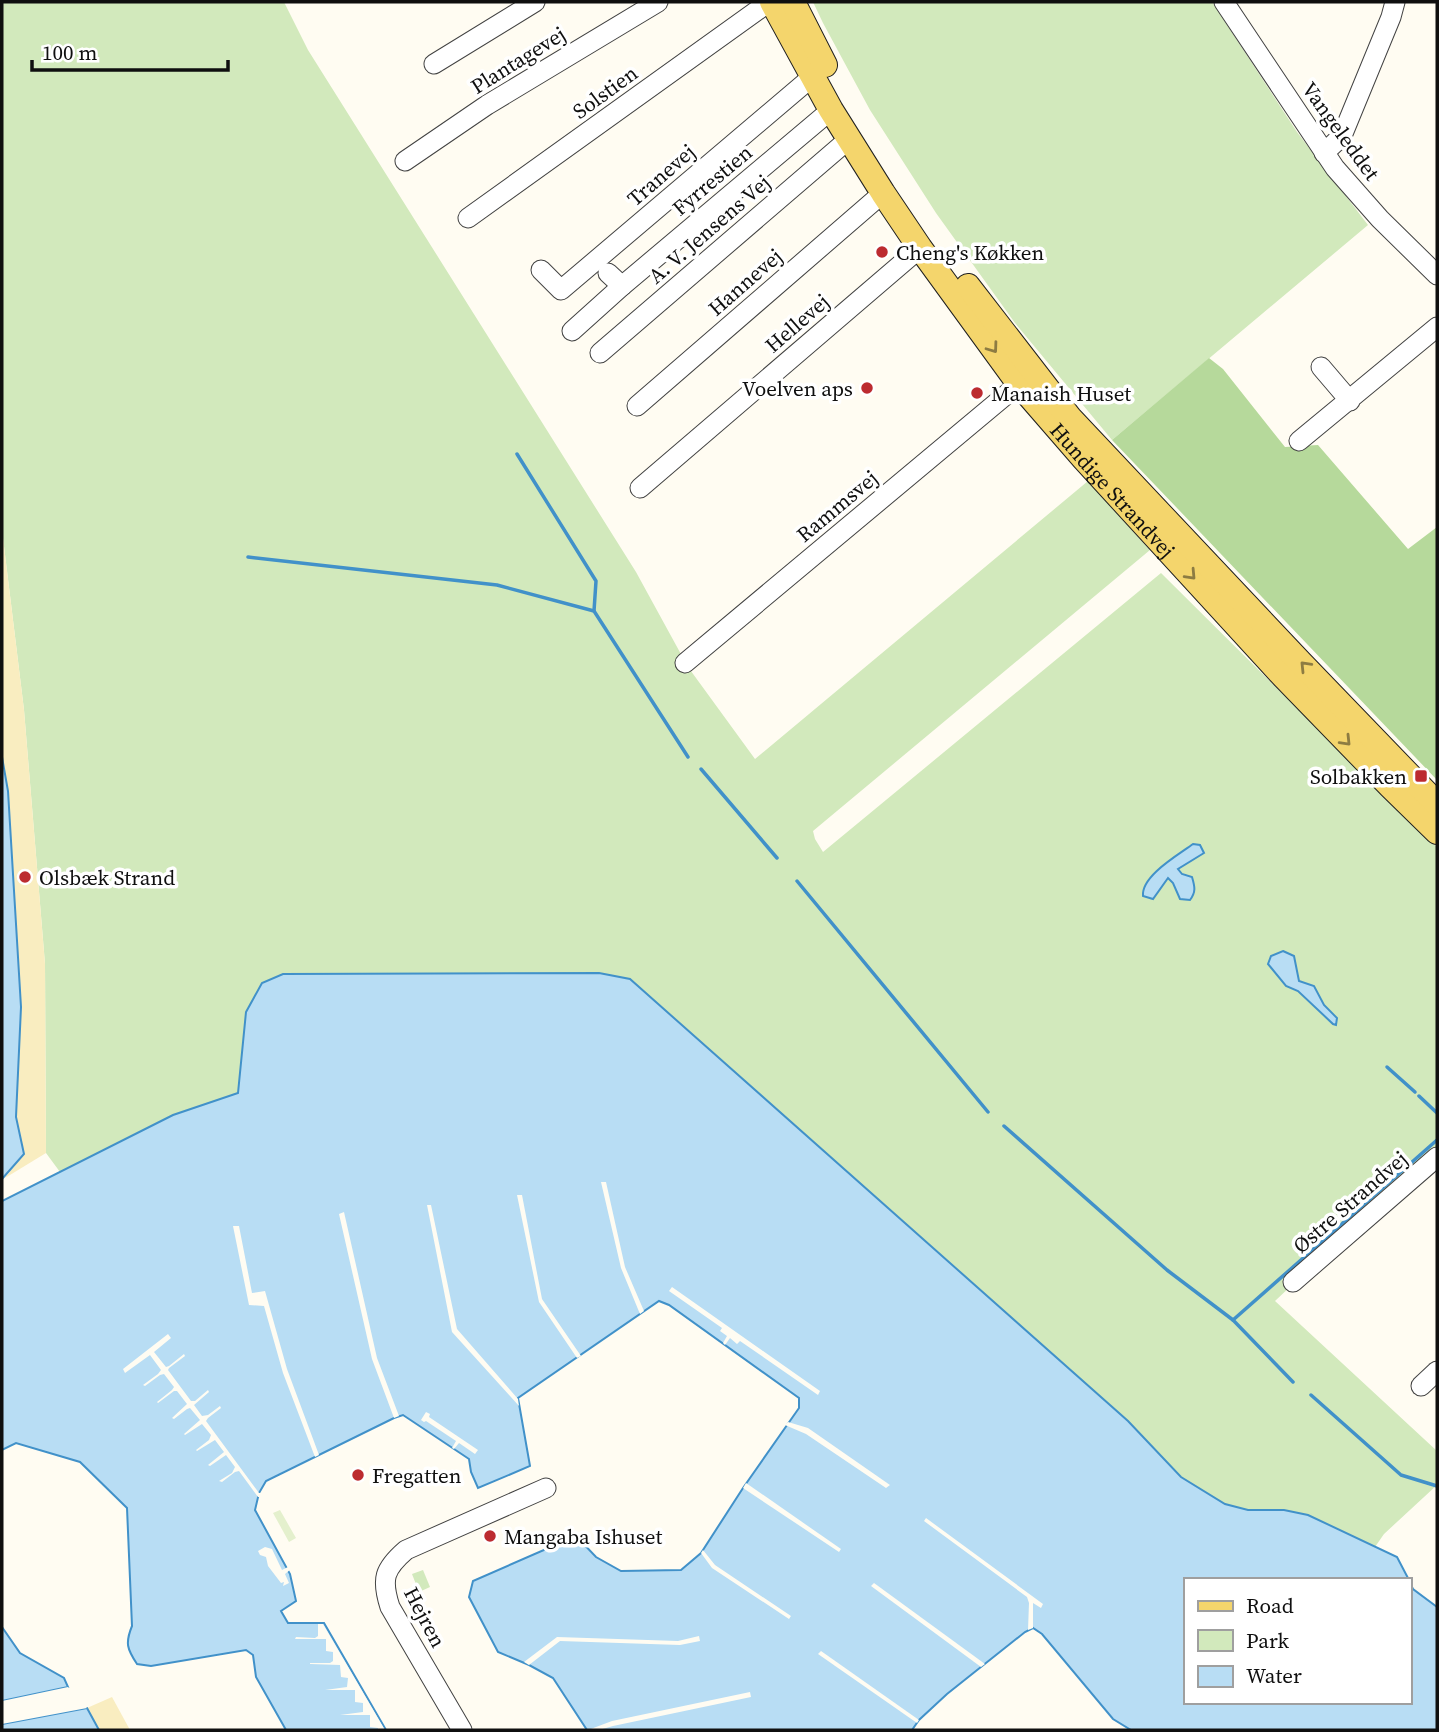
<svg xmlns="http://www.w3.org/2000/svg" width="1439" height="1732" font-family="'Source Serif 4',serif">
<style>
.green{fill:#d2e9bc}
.forest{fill:#b6d99b}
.sand{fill:#f9edc0}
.pitch{fill:#e4f0cd}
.water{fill:#b8ddf4;stroke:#4191c9;stroke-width:2}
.pier{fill:#fffcf2}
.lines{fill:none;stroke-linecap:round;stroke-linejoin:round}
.stream{stroke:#4191c9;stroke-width:3.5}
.minor-casing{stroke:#424242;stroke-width:21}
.major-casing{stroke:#202020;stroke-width:26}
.minor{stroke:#fff;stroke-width:19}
.major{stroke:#f4d56c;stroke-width:24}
.oneway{stroke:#8d7c42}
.poi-dot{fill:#bc2b30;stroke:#fff;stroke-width:2.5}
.labels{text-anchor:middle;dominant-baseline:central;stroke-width:7;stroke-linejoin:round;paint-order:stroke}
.street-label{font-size:21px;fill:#0f0f0f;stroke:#fff}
.poi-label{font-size:21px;fill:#0f0f0f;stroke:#fff;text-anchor:start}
</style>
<rect width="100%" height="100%" fill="#fffcf2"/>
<!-- green -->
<g class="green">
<polygon points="2,2 284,2 308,50 636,572 688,667 755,759 1088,481 1150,550 813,831 815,839 823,852 1161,573 1437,847 1437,1149 1275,1301 1437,1451 1437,1485 1384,1534 1375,1547 1308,1515 1284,1510 1248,1510 1225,1504 1181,1477 1128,1421 246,1012 238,1093 173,1115 60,1172 46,1153 45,964 24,710 2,530"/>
<polygon points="813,2 1212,2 1297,132 1368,225 1112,440 1015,323 936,213 870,110 823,23"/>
<polygon points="423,1570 430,1587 419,1592 412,1574"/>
</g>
<!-- forest -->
<polygon class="forest" points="1209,358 1223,369 1285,447 1318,445 1408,549 1437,527 1437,780 1112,440"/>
<!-- sand -->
<g class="sand">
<polygon points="2,530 24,710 45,964 46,1153 5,1178 24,1154 16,1117 21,1007 8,791 2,757"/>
<polygon points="112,1697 130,1730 99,1730 87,1708"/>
</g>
<!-- pitch -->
<polygon class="pitch" points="280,1510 296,1538 289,1542 273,1513"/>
<!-- water -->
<g class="water">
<polygon points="2,757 8,791 21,1007 16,1117 24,1154 2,1179"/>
<path d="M 1193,844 L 1200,845 L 1204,853 L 1178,869 L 1182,874 L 1192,877 C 1195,887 1196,892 1190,900 L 1180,899 L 1173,883 L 1168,878 L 1153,899 L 1143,896 C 1141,876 1178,855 1193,844 Z"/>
<polygon points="1283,951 1294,956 1299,981 1314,986 1324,1005 1337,1018 1336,1025 1333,1024 1298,991 1286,986 1268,964 1271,956"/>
<path d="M 599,973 L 630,979 L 1128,1421 L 1181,1477 L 1225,1504 L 1248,1510 L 1284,1510 L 1308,1515 L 1397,1557 L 1409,1580 L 1185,1580 L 1185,1702 L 1409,1702 L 1409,1581 L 1413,1589 L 1437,1607 L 1437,1730 L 1131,1730 L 1113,1719 L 1042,1634 L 1033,1628 L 1025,1632 L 947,1694 L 919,1720 L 912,1730 L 587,1730 L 553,1678 L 529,1665 L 498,1652 L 469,1597 L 473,1581 L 576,1536 L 596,1557 L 621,1571 L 681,1570 L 701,1553 L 743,1488 L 799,1408 L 799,1398 L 669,1305 L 659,1301 L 518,1398 L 530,1466 L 478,1488 L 471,1472 L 469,1459 L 403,1415 L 394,1418 L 266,1481 L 259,1493 L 255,1510 L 290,1574 L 296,1601 L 281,1611 L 288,1623 L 324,1623 L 386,1730 L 286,1730 L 256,1677 L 253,1655 L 246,1650 L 151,1666 L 137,1664 C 127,1649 125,1643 132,1626 L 127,1508 L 80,1462 L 16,1443 L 2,1450 L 2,1201 L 173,1115 L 238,1093 L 246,1012 L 262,983 L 283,974 Z"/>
<polygon points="2,1627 20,1653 64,1678 68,1687 2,1701"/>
<polygon points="87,1708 99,1730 2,1730 2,1724"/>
</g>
<!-- pier -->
<g class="pier">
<polygon points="601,1182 606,1182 625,1267 644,1311 640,1314 621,1268"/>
<polygon points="517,1195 522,1195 542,1299 581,1356 577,1358 539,1302"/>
<polygon points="427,1205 431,1205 457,1329 518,1399 519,1406 452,1332"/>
<polygon points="344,1212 377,1358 399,1416 394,1418 372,1359 339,1214"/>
<polygon points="233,1226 239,1226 252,1293 265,1291 287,1369 319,1455 315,1457 283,1373 264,1306 249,1305"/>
<polygon points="672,1287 820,1391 818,1395 740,1341 737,1344 730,1338 725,1345 723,1343 727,1336 720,1331 722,1328 669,1291"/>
<polygon points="168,1334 171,1338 154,1352 166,1367 169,1366 184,1354 185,1356 169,1368 168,1370 191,1401 195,1401 208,1390 209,1392 194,1405 202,1416 208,1415 220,1406 221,1408 208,1418 206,1421 259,1493 263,1493 262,1497 258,1497 239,1471 235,1472 222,1482 219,1481 232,1473 235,1467 226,1455 210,1466 208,1465 224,1452 215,1440 197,1451 196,1450 209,1440 211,1435 202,1424 185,1435 184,1434 200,1420 190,1408 187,1409 174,1419 172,1418 187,1404 177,1391 174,1391 158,1403 157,1402 172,1390 174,1387 164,1374 160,1375 145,1386 143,1385 158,1374 161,1370 150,1355 125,1373 123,1369"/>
<polygon points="426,1412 430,1414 429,1417 478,1450 475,1454 459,1443 454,1449 452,1448 456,1441 426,1421 424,1422 421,1420"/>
<polygon points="788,1422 808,1428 890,1485 886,1488 806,1434 785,1425"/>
<polygon points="746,1483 841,1549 839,1552 743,1488"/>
<polygon points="926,1518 1043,1604 1041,1608 1033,1603 1033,1628 1028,1630 1029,1603 1027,1597 924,1521"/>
<polygon points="265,1547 272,1549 282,1570 290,1566 291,1569 285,1574 289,1583 283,1586 284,1582 281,1583 268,1566 266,1557 260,1555 258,1551"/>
<polygon points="703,1550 715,1565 791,1616 789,1619 712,1568 701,1553"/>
<polygon points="874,1583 985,1664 981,1667 871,1586"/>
<polygon points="318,1624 323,1624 385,1730 378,1730 378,1728 370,1727 370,1715 340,1715 363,1712 363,1703 355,1702 355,1690 325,1690 347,1687 348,1678 341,1677 340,1665 310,1664 310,1663 330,1663 333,1661 333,1652 326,1651 326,1639 295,1639 296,1637 315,1638 318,1636"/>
<polygon points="699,1636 700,1641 680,1645 560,1641 529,1665 524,1662 557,1637 678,1641"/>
<polygon points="821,1651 919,1720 917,1723 818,1654"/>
<polygon points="68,1687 70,1689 69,1690 2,1704 2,1701"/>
<polygon points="750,1692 751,1697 613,1726 599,1730 588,1730 612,1721"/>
<polygon points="84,1705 87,1708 2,1724 2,1720"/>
</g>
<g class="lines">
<!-- stream -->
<g class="stream">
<polyline points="517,454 596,581 594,611"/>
<polyline points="248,557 497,585 594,611 688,757"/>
<polyline points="701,769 777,858"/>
<polyline points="797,881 988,1112"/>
<polyline points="1387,1067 1415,1092"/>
<polyline points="1419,1096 1437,1113"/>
<polyline points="1004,1126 1167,1270 1233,1320 1293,1382"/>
<polyline points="1233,1320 1437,1140"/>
<polyline points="1311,1395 1401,1475 1437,1486"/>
</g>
<!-- minor casing -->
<g class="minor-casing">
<g id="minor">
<polyline points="1224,2 1335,168 1380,219 1437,275"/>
<polyline points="434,64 535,2"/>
<polyline points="1324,153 1342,136 1391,17 1395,2"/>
<polyline points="405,161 487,105 658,2"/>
<polyline points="468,218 769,2"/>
<polyline points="541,270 561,290 812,77"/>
<polyline points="608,273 622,286"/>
<polyline points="572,331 622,286 831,110"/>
<polyline points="600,353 849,139"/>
<polyline points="1321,367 1350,401"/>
<polyline points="637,406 883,193"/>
<polyline points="1299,441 1437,327"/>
<polyline points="640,488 920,248"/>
<polyline points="685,663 1019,384"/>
<polyline points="1293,1282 1437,1157"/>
<polyline points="1421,1386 1437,1371"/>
<path d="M 462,1730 L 390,1607 C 381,1579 384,1569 406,1550 L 546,1488"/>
</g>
</g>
<!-- major casing -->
<g class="major-casing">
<g id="major">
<path id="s1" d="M 772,2 L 831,110 L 883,193 L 920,248 L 1019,384 L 1084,459 L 1284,677 L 1390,786 L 1437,832"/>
<polyline points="793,2 825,65"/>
<polyline points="968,286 1070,418 1300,662 1437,804"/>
</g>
</g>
<!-- minor -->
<use href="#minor" class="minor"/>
<!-- major -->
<use href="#major" class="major"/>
</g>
<!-- one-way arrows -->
<defs><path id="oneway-chevron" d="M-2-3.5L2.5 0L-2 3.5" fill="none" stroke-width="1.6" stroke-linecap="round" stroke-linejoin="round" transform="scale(1.75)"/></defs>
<g class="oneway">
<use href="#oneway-chevron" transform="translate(993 348) rotate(54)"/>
<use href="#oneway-chevron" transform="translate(1191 575) rotate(47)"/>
<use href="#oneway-chevron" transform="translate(1305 666) rotate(-134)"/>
<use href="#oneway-chevron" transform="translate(1346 741) rotate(46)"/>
</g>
<!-- markers -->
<g class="poi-dot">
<circle cx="882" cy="252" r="7"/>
<circle cx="867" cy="388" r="7"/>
<circle cx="977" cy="393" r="7"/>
<rect x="1414" y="769" width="14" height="14" rx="3.5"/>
<circle cx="25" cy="877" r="7"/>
<circle cx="358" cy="1475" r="7"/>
<circle cx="490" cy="1536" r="7"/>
</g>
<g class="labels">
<!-- street labels -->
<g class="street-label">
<text transform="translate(518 60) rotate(-32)">Plantagevej</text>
<text transform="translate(605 92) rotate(-36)">Solstien</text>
<text transform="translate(1341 131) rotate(54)">Vangeleddet</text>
<text transform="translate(661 175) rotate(-41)">Tranevej</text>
<text transform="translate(712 180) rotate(-40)">Fyrrestien</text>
<text transform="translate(709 229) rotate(-41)">A. V. Jensens Vej</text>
<text transform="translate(745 282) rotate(-41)">Hannevej</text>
<text transform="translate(797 323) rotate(-41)">Hellevej</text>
<text stroke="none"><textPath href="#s1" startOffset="597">Hundige Strandvej</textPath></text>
<text transform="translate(837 506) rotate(-40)">Rammsvej</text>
<text transform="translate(1350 1202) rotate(-41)">Østre Strandvej</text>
<text transform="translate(425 1617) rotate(62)">Hejren</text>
</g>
<!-- poi labels -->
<g class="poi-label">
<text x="896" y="252">Cheng's Køkken</text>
<text x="853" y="388" text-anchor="end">Voelven aps</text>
<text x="991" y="393">Manaish Huset</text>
<text x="1407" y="776" text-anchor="end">Solbakken</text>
<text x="39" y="877">Olsbæk Strand</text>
<text x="372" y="1475">Fregatten</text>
<text x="504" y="1536">Mangaba Ishuset</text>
</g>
</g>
<!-- border -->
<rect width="1439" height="1732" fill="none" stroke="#0f0f0f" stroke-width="7"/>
<!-- legend -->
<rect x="1184" y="1578" width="228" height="126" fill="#ffffff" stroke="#9f9f9f" stroke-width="2"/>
<rect x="1198" y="1601" width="35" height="10" fill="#f4d56c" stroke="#9f9f9f" stroke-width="2"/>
<text x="1246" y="1613" font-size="21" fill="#0f0f0f">Road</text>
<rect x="1198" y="1630" width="35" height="21" fill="#d2e9bc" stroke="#9f9f9f" stroke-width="2"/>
<text x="1246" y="1648" font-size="21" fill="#0f0f0f">Park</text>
<rect x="1198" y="1666" width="35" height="21" fill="#b8ddf4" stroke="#9f9f9f" stroke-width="2"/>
<text x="1246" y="1683" font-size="21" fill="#0f0f0f">Water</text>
<!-- scale -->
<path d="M32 60v10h196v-10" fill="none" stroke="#0f0f0f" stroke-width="3.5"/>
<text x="42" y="60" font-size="21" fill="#0f0f0f" stroke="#ffffff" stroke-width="5" paint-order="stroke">100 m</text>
</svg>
